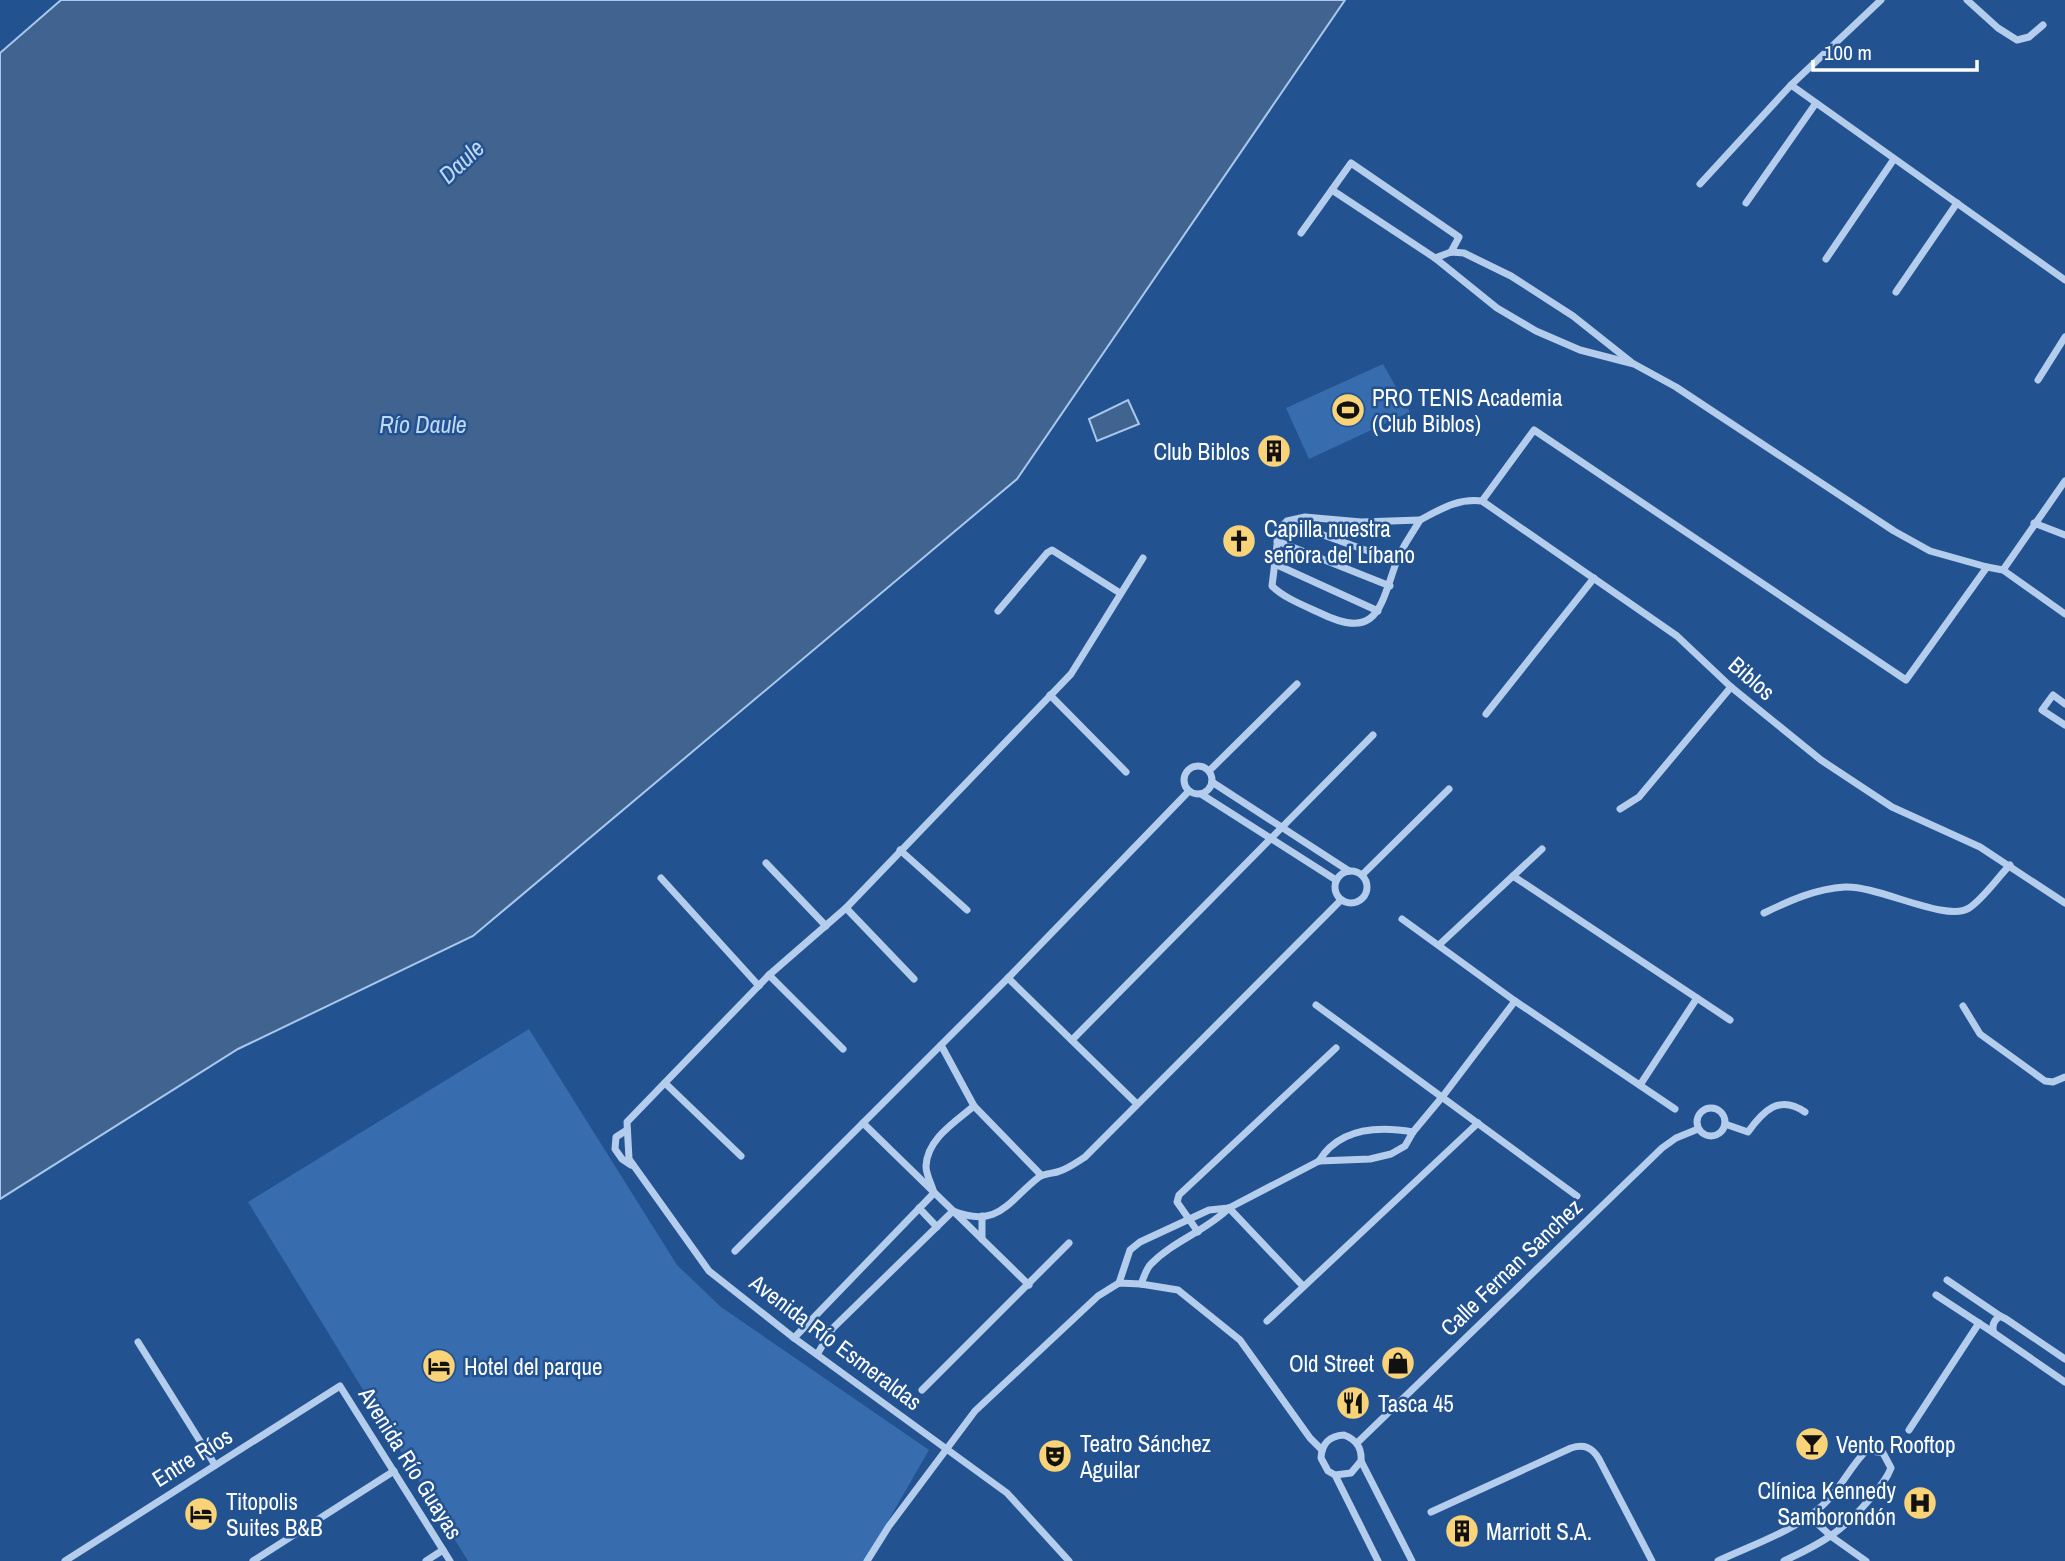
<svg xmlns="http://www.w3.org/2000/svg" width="2065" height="1561" font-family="'Archivo Narrow',sans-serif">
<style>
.green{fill:#376cae}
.water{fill:#41638f;stroke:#a8c8ed;stroke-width:2}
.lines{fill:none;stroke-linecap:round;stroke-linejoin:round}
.street{stroke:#b4cdec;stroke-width:7}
.labels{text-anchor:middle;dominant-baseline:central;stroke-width:5;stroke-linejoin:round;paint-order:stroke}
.poi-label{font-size:23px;fill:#fff;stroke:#235291;text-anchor:start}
.street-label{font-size:23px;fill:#fff;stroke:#235291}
.water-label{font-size:24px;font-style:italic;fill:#c1d8f3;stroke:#235291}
</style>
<rect width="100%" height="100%" fill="#235291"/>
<!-- green -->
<g class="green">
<polygon points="1383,364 1410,412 1309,459 1286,408"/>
<polygon points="529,1029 677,1265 721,1307 929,1450 865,1561 468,1561 248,1202"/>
</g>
<!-- water -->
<g class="water">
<polygon points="61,0 1345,0 1017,479 473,936 238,1049 0,1199 0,53"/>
<polygon points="1128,400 1139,424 1097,441 1089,419"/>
</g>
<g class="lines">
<!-- street -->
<g class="street">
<polyline points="1967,0 1998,28 2017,40 2029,37 2043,25"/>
<polyline points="1791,85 2065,280"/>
<polyline points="1700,184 1791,85 1881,0"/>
<polyline points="1332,190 1435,258 1497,308 1536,331 1580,350 1634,364 1676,387 1894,531 1930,551 1987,567"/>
<polyline points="1746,203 1816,103"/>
<polyline points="1301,233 1351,163 1459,237 1451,252"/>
<polyline points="1435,258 1451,252 1464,253 1511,276 1573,316 1631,362"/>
<polyline points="1826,259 1894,159"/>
<polyline points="1896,292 1957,203"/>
<polyline points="2038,380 2065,337"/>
<polyline points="1482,501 1534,430 1906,680 1987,567 2003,570 2065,614"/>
<path d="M 1305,517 L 1361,522 L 1420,520 C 1412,534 1401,548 1396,563 C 1380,608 1377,641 1320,613 C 1305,606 1284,598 1272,586 L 1279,529 L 1287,521 Z"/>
<path d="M 1420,520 C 1441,509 1458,498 1482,501 L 1677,636 L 1731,687 L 1821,760 L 1892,807 L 1980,847 L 2065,903"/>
<polyline points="1287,522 1396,561"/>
<polyline points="2034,523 2065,535"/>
<polyline points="1277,541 1390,586"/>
<polyline points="1275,564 1378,611"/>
<polyline points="2003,570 2065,481"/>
<polyline points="998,611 1047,553 1052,550 1120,593"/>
<polyline points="1050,695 1126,772"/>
<polyline points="2065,704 2053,695 2042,710 2065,725"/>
<polyline points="1486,714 1594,578"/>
<circle cx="1198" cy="780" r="14"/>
<polyline points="1209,771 1297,684"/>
<polyline points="1212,782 1349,871"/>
<polyline points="1201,794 1336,880"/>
<polyline points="1620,809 1639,797 1731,687"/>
<polyline points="900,850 967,910"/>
<polyline points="766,863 826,926"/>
<circle cx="1351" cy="887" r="16"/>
<polyline points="1362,875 1449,789"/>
<polyline points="1513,876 1730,1020"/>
<polyline points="661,878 759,986"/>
<polyline points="846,908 914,979"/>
<path d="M 1764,913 C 1791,900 1815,889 1845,887 C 1877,885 1947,923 1969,908 C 1983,899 1998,877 2010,865"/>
<polyline points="1402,919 1515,1001 1675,1109"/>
<polyline points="1440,944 1542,849"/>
<polyline points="769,975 843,1049"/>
<polyline points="1008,978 1136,1103"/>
<polyline points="1316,1005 1577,1196"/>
<polyline points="1963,1006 1980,1034 2045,1081 2053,1082 2065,1077"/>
<polyline points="1072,1040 1373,735"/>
<polyline points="941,1045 974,1106 1041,1175"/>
<polyline points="665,1083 741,1156"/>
<polyline points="1640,1085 1697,998"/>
<circle cx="1711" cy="1122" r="14"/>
<polyline points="863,1123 1029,1285"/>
<path d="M 1725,1124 L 1748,1132 C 1763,1111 1779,1094 1805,1112"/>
<polyline points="627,1130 616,1137 615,1149 622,1159 631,1165"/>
<path d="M 1319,1161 C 1339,1128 1378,1126 1413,1132"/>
<polyline points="919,1208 937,1227"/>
<polyline points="1229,1208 1303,1286"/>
<polyline points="1198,1232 1177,1202 1179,1195 1336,1048"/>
<polyline points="982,1239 982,1216"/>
<polyline points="735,1251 1008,978 1189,791"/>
<polyline points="1947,1280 2000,1316"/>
<polyline points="1119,1283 1130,1250 1140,1242 1209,1210 1229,1208"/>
<path d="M 1141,1284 C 1144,1277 1146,1269 1151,1264 C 1173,1241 1206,1231 1229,1208 L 1319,1161 L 1370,1159 L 1391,1154 L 1405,1146 L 1413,1132 L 1443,1096 L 1515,1001"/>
<polyline points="1936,1295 1994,1333"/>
<polyline points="1267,1321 1478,1123"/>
<path d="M 794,1338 L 934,1193 C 932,1185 926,1175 926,1166 C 927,1139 955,1122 974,1106"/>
<polyline points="138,1342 215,1465"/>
<path d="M 818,1353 L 833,1328 L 953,1211 C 999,1229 1008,1201 1039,1177 C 1045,1173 1053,1174 1060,1171 C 1069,1168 1077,1162 1085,1157 L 1341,900"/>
<path d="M 2065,1359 L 2006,1319 L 2000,1316 C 1994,1320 1991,1325 1994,1333 L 2065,1382"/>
<polyline points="922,1390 1069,1243"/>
<polyline points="1909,1430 1979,1323"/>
<polyline points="1357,1443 1662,1148 1676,1138 1698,1129"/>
<polyline points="1361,1461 1412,1561"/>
<path d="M 1335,1475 L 1351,1473 L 1361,1461 C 1362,1448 1357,1440 1344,1435 C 1329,1436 1322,1443 1321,1458 L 1328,1471 L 1335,1475 L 1378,1561"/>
<path d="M 1431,1512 L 1571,1448 C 1584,1444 1592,1447 1599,1459 L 1652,1561"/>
<polyline points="1809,1516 1832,1537 1866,1561"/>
<polyline points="65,1561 340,1386 450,1561"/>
<polyline points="253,1561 394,1471"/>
<polyline points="426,1561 443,1550"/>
<polyline points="867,1561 889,1526 975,1411 1098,1296 1119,1283 1141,1284 1178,1290 1240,1340 1310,1438 1322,1450"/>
<polyline points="1069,1561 1007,1493 794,1338 709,1271 629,1159 627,1122 769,975 846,908 1071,674 1143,558"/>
<path d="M 1718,1561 C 1752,1545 1795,1531 1823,1505 C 1841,1489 1850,1466 1867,1450 L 1883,1453 L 1891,1468 C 1886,1481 1878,1489 1869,1500 C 1842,1532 1822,1543 1784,1561"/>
</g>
</g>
<!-- icons -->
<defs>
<g id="stadium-disc" transform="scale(1.75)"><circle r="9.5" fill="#f8d377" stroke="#235291"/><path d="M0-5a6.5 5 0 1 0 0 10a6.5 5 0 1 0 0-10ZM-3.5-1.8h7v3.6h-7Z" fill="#111"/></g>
<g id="building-disc" transform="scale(1.75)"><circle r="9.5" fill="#f8d377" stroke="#235291"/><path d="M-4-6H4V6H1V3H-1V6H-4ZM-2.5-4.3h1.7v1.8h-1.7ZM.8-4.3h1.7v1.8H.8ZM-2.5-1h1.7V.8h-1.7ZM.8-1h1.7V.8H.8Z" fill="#111"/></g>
<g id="church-disc" transform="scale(1.75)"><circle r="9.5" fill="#f8d377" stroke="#235291"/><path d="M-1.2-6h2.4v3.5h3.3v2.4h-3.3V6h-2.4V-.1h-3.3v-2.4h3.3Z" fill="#111"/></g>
<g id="shop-disc" transform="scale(1.75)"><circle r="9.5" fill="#f8d377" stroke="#235291"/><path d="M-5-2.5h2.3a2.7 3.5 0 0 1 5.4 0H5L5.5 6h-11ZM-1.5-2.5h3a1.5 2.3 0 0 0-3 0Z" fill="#111"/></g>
<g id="hotel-disc" transform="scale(1.75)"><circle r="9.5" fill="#f8d377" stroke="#235291"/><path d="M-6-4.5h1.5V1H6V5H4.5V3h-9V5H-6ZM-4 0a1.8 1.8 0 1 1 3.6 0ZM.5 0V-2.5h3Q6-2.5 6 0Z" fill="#111"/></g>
<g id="restaurant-disc" transform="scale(1.75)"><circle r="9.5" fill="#f8d377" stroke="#235291"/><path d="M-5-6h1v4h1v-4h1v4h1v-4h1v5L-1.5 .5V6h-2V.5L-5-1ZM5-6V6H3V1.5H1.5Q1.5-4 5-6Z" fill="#111"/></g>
<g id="bar-disc" transform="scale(1.75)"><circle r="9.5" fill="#f8d377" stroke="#235291"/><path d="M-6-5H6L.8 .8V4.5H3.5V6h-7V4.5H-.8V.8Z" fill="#111"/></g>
<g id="theatre-disc" transform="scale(1.75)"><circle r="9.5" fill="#f8d377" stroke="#235291"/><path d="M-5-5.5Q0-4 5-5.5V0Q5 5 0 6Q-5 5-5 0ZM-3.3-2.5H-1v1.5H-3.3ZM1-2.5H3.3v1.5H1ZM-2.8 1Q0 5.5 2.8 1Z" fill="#111"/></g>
<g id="hospital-disc" transform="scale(1.75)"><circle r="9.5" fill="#f8d377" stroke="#235291"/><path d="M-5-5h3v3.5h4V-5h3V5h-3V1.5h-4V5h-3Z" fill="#111"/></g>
</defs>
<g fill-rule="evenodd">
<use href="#stadium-disc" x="1348" y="410"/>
<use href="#building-disc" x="1274" y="451"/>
<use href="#church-disc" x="1239" y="541"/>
<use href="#shop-disc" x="1398" y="1363"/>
<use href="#hotel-disc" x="439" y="1366"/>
<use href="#restaurant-disc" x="1353" y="1403"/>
<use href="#bar-disc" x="1812" y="1444"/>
<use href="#theatre-disc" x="1055" y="1456"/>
<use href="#hospital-disc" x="1920" y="1503"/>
<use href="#hotel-disc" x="201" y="1514"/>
<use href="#building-disc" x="1462" y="1531"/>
</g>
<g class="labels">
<!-- poi labels -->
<g class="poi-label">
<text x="1372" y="397">PRO TENIS Academia<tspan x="1372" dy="26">(Club Biblos)</tspan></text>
<text x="1250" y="451" text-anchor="end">Club Biblos</text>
<text x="1264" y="528">Capilla nuestra<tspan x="1264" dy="26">señora del Líbano</tspan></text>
<text x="1374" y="1363" text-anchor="end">Old Street</text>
<text x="464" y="1366">Hotel del parque</text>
<text x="1378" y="1403">Tasca 45</text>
<text x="1080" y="1443">Teatro Sánchez<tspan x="1080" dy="26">Aguilar</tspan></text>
<text x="1836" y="1444">Vento Rooftop</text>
<text x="1896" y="1490" text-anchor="end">Clínica Kennedy<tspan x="1896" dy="26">Samborondón</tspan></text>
<text x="226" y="1501">Titopolis<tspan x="226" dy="26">Suites B&amp;B</tspan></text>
<text x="1486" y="1531">Marriott S.A.</text>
</g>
<!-- street labels -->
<g class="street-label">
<text transform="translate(1752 678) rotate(41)">Biblos</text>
<text transform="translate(1511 1267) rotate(-44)">Calle Fernan Sanchez</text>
<text transform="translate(836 1342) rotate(37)">Avenida Río Esmeraldas</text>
<text transform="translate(192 1457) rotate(-32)">Entre Ríos</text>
<text transform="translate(411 1463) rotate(58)">Avenida Río Guayas</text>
</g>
<!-- water labels -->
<g class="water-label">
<text transform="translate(461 161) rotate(-43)">Daule</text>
<text x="423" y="424">Río Daule</text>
</g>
</g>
<!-- scale -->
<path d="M1813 60v10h164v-10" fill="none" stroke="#ffffff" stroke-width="3.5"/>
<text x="1824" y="60" font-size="21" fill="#ffffff" stroke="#235291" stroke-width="5" paint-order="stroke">100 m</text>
</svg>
